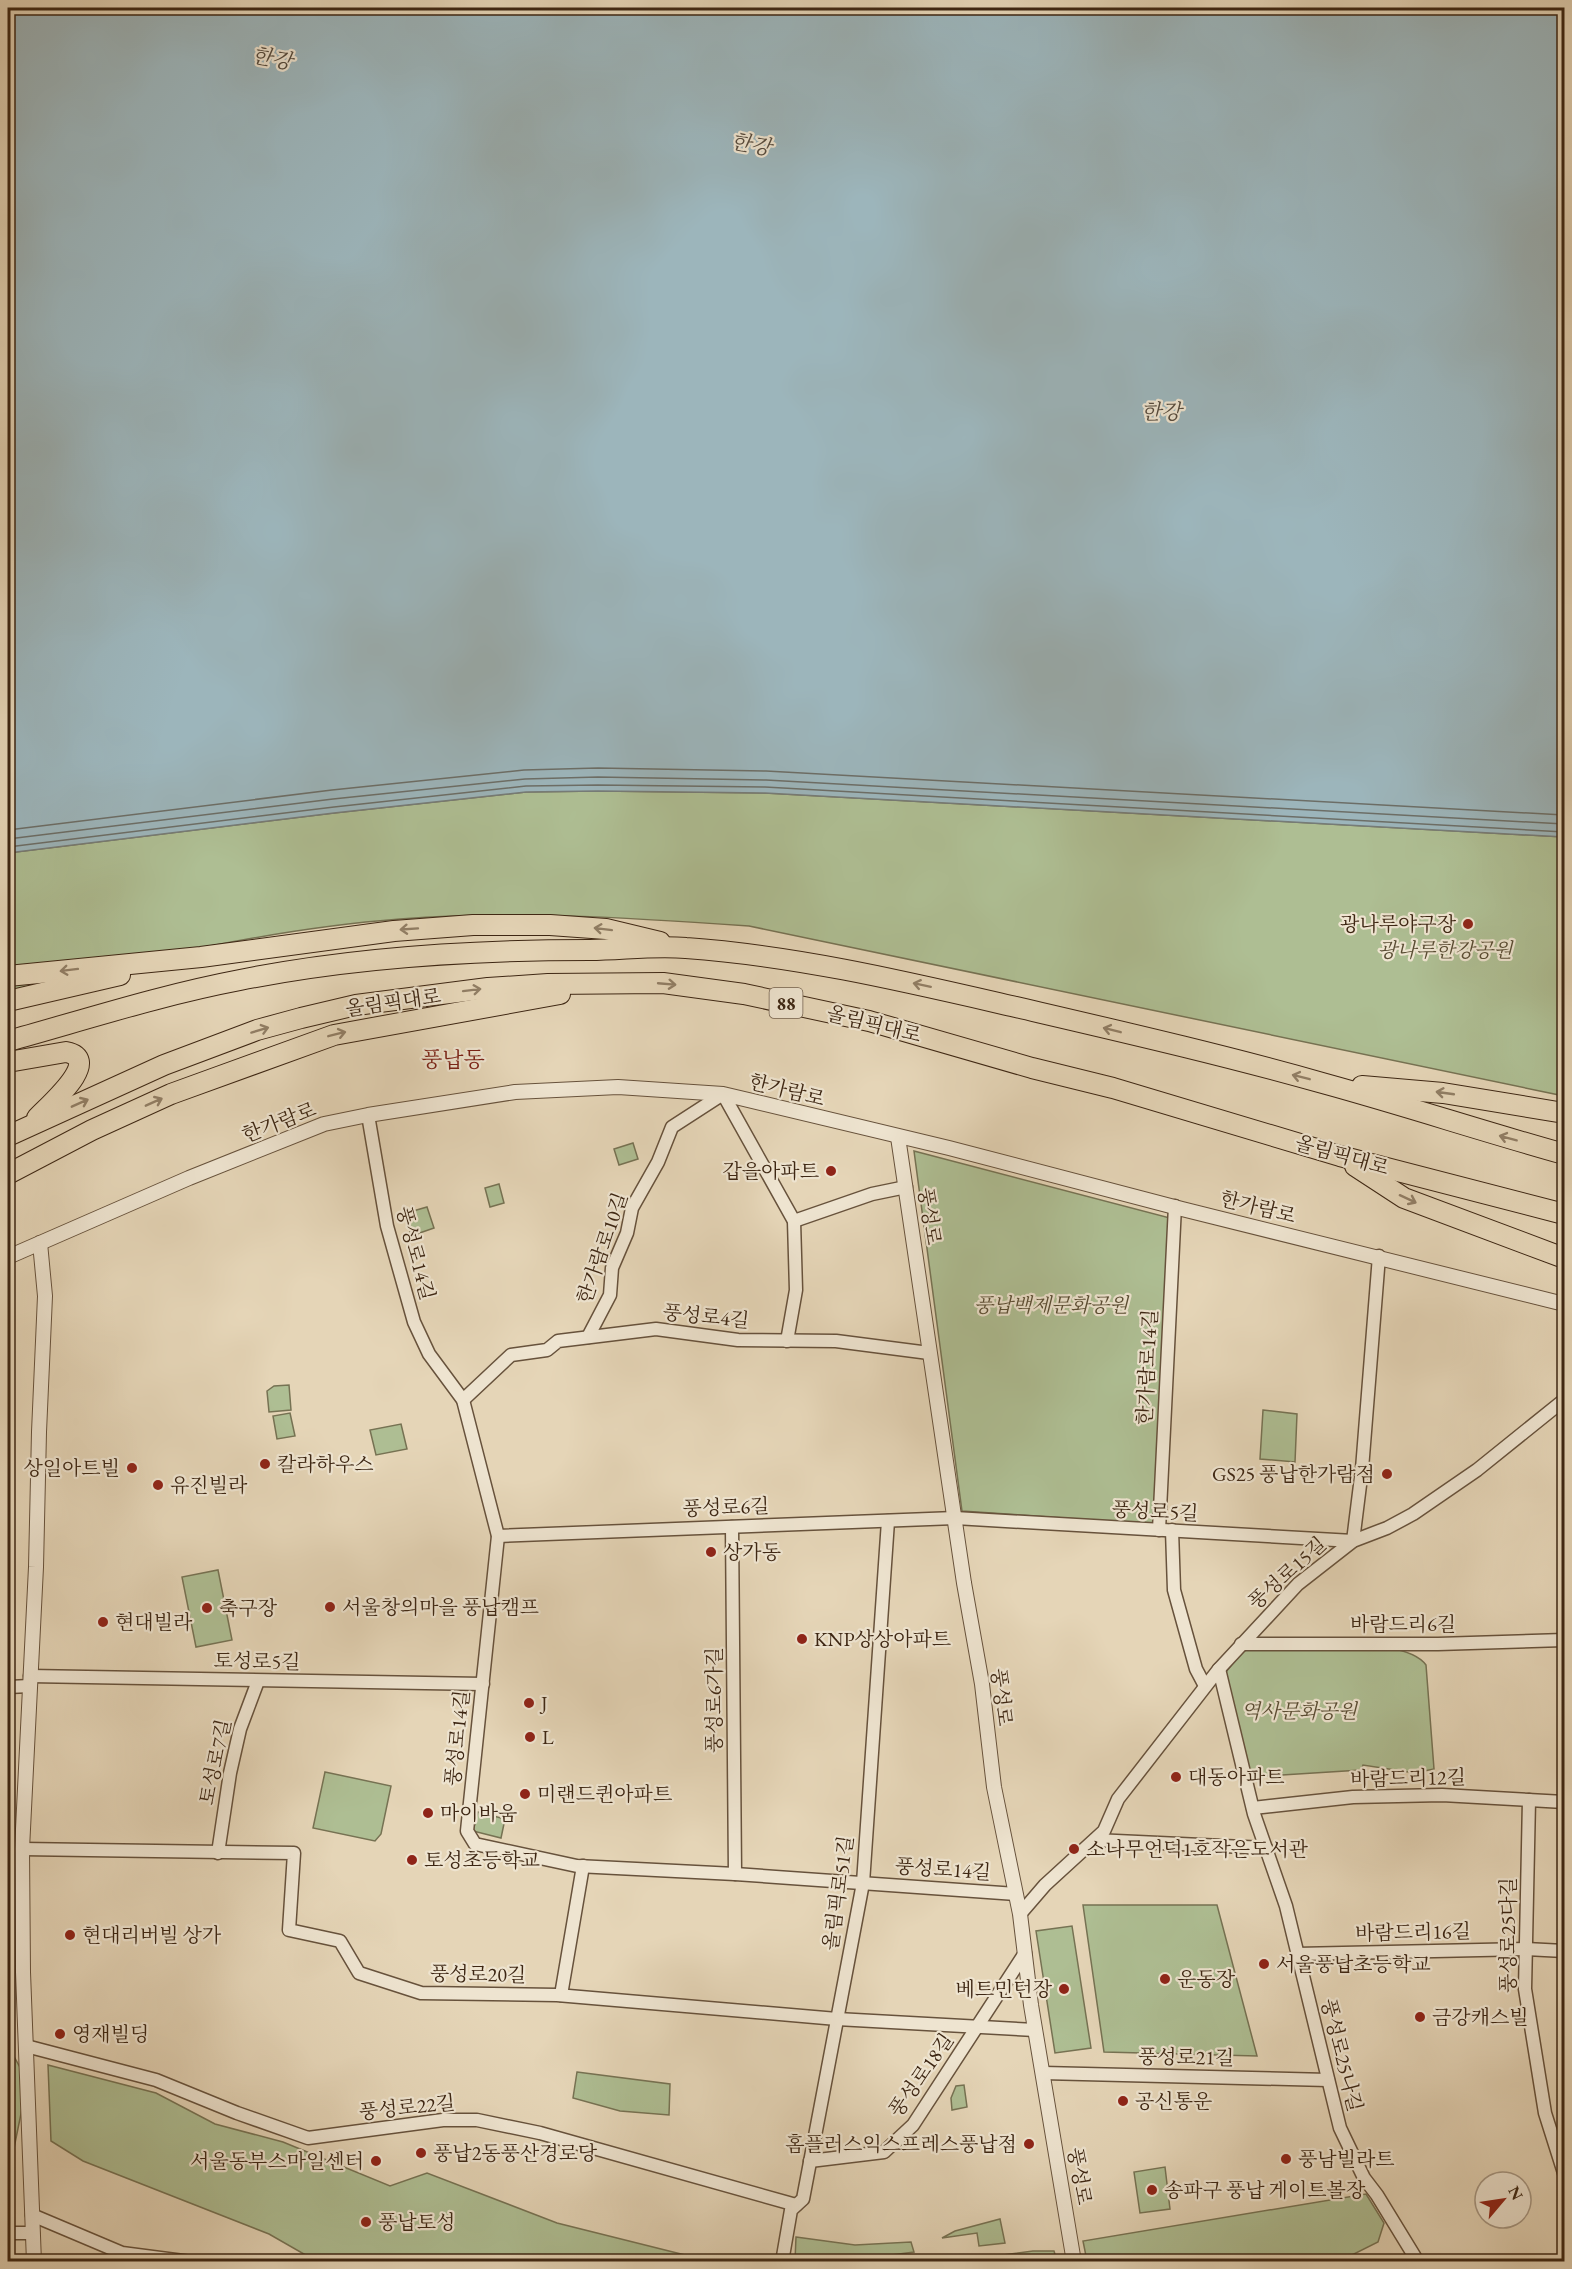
<svg xmlns="http://www.w3.org/2000/svg" width="1572" height="2269" font-family="'EB Garamond','Noto Serif KR',serif">
<style>
.green{fill:#aebe93;stroke:#767253;stroke-width:1.5}
.water{fill:#9cb5bb;stroke:#767c78;stroke-width:1.5}
.lines{fill:none;stroke-linecap:round;stroke-linejoin:round}
.shore{stroke:#6c6e67;stroke-width:1.5}
.minor-casing{stroke:#67523c;stroke-width:15}
.tertiary-casing{stroke:#67523c;stroke-width:16}
.trunk-casing{stroke:#3d2613;stroke-width:22}
.minor{stroke:#eee4d0;stroke-width:12}
.tertiary{stroke:#eee4d0;stroke-width:14}
.trunk{stroke:#e5d5b7;stroke-width:20}
.oneway{stroke:#917e65}
.poi-dot{fill:#8f2418;stroke:#eee4d0;stroke-width:2}
.labels{text-anchor:middle;dominant-baseline:central;stroke-width:4.5;stroke-linejoin:round;paint-order:stroke}
.shield{fill:#eee4d0;stroke:#725f4c;stroke-width:1.5}
.shield-label{font-size:18px;font-weight:bold;fill:#3d2613}
.poi-label{font-size:20px;fill:#3d2613;stroke:#eee4d0;text-anchor:start}
.park-label{font-size:20px;font-style:italic;fill:#594c33;stroke:#eee4d0}
.street-label{font-size:20px;fill:#3d2613;stroke:#eee4d0}
.water-label{font-size:21px;font-style:italic;fill:#554a3d;stroke:#eee4d0}
.quarter-label{font-size:22px;fill:#7a1f14;stroke:#eee4d0}
</style>
<rect width="100%" height="100%" fill="#e5d5b7"/>
<filter id="stains"><feTurbulence type="fractalNoise" baseFrequency=".00333" numOctaves="4"/><feColorMatrix values="0 0 0 0 .2 0 0 0 0 .09 0 0 0 0 .02 0 0 0 .5 -.17"/></filter>
<radialGradient id="worn" r=".72"><stop offset=".6" stop-color="#630" stop-opacity="0"/><stop offset="1" stop-color="#630" stop-opacity=".3"/></radialGradient>
<!-- green -->
<g class="green">
<path d="M 598,791 L 765,793 L 1564,837 L 1564,1096 L 749,926 C 633,918 516,910 400,919 C 267,929 137,961 8,992 L 8,853 L 334,813 L 526,792 Z"/>
<polygon points="633,1143 638,1159 619,1165 614,1149"/>
<polygon points="914,1151 1170,1218 1154,1524 962,1511"/>
<polygon points="499,1184 504,1203 490,1207 485,1188"/>
<polygon points="427,1207 434,1228 411,1236 406,1213"/>
<polygon points="289,1385 291,1410 269,1412 267,1391 274,1386"/>
<polygon points="1263,1410 1297,1414 1295,1462 1260,1459"/>
<polygon points="290,1413 295,1436 277,1439 273,1416"/>
<polygon points="401,1424 407,1449 376,1455 370,1430"/>
<polygon points="218,1570 232,1640 196,1647 182,1577"/>
<path d="M 1389,1648 C 1401,1650 1418,1654 1426,1665 L 1434,1769 L 1415,1773 L 1363,1765 L 1361,1770 L 1250,1777 L 1225,1673 L 1245,1649 Z"/>
<polygon points="325,1772 391,1786 381,1834 375,1841 313,1828"/>
<polygon points="478,1812 505,1819 501,1838 473,1831"/>
<polygon points="1083,1905 1217,1905 1257,2056 1104,2052"/>
<polygon points="1072,1926 1091,2048 1055,2053 1036,1931"/>
<polygon points="8,2050 11,2051 22,2071 23,2104 13,2153 8,2153"/>
<polygon points="48,2065 156,2093 215,2124 283,2142 390,2186 427,2173 557,2223 709,2261 316,2261 269,2234 83,2161 51,2141"/>
<polygon points="577,2072 670,2084 669,2115 620,2111 573,2098"/>
<polygon points="964,2085 967,2107 952,2110 951,2098 956,2086"/>
<polygon points="1165,2167 1170,2209 1140,2213 1134,2172"/>
<polygon points="1366,2194 1384,2223 1378,2242 1340,2261 1087,2261 1083,2241"/>
<polygon points="1000,2219 1005,2243 979,2246 977,2233 942,2238 955,2231"/>
<polygon points="796,2237 855,2245 911,2242 914,2252 847,2261 795,2261"/>
<polygon points="1033,2251 1054,2251 1057,2261 957,2261"/>
</g>
<!-- water -->
<polygon class="water" points="8,8 1564,8 1564,837 765,793 598,791 526,792 334,813 8,853"/>
<g class="lines">
<!-- shore -->
<g class="shore">
<polyline points="8,830 332,790 524,770 598,768 766,771 1564,815"/>
<polyline points="8,839 333,799 525,779 598,777 766,780 1564,824"/>
<polyline points="8,847 334,807 526,786 598,785 765,787 1564,832"/>
</g>
<!-- minor casing -->
<g class="minor-casing">
<g id="minor">
<polyline points="368,1115 387,1226 414,1322 429,1354 463,1400 498,1536 467,1831 475,1844 577,1866 735,1874 1016,1894"/>
<polyline points="794,1221 872,1194 906,1187"/>
<polyline points="588,1337 610,1295 612,1268 627,1233 632,1208 658,1162 672,1127 723,1094 794,1221 796,1290 787,1341"/>
<polyline points="463,1400 511,1355 547,1350 558,1341 656,1329 738,1340 836,1341 929,1353"/>
<polyline points="732,1527 735,1874"/>
<polyline points="1159,1530 1175,1206"/>
<polyline points="1172,1530 1174,1590 1196,1669 1205,1686"/>
<polyline points="498,1536 955,1518 1353,1541 1362,1469 1379,1256"/>
<polyline points="1241,1644 1438,1644 1564,1640"/>
<polyline points="1219,1669 1254,1814 1286,1906 1340,2128 1364,2178 1377,2195 1418,2262"/>
<polyline points="30,1676 483,1684"/>
<polyline points="8,1687 30,1686"/>
<polyline points="1529,1800 1525,1989 1545,2113 1564,2173"/>
<polyline points="1253,1808 1353,1797 1442,1795 1564,1802"/>
<polyline points="1095,1840 1266,1848"/>
<polyline points="22,1849 294,1853 289,1930 340,1941 359,1973 421,1993 557,1995 837,2019 1035,2030"/>
<polyline points="218,1853 230,1773 240,1729 258,1681"/>
<polyline points="1020,1914 1045,1885 1104,1831 1118,1799 1219,1669 1298,1584 1353,1541 1387,1528 1413,1514 1477,1470 1564,1400"/>
<polyline points="1297,1954 1526,1949 1564,1951"/>
<polyline points="561,1995 583,1866"/>
<polyline points="26,2046 156,2080 237,2113 308,2138 443,2120 477,2120 540,2133 796,2205"/>
<polyline points="1043,2073 1328,2080"/>
<polyline points="810,2161 884,2152 913,2125 1025,1953"/>
<polyline points="32,2215 122,2253 191,2262"/>
<polyline points="8,2233 33,2233"/>
<polyline points="782,2262 791,2210 803,2199 863,1883 888,1521"/>
</g>
</g>
<!-- tertiary casing -->
<g class="tertiary-casing">
<g id="tertiary">
<polyline points="898,1137 964,1583 982,1684 994,1787 1020,1914 1031,2005 1074,2262"/>
<polyline points="8,1257 189,1178 324,1124 368,1115 515,1092 618,1087 723,1094 949,1148 1182,1209 1564,1304"/>
<polyline points="34,2262 23,1972 22,1849 36,1567 39,1432 45,1296 40,1243"/>
</g>
</g>
<!-- trunk casing -->
<g class="trunk-casing">
<g id="trunk">
<polyline points="8,976 201,957 394,931 473,925 550,925 606,929 660,942"/>
<polyline points="8,1001 120,975"/>
<path d="M 8,1041 C 84,1020 161,995 240,980 C 355,957 472,950 590,950 C 621,950 654,945 686,948 C 798,956 907,982 1016,1007 C 1119,1031 1224,1055 1326,1084 C 1406,1106 1485,1132 1564,1154"/>
<path d="M 8,1062 L 66,1052 C 104,1059 48,1106 37,1118"/>
<polyline points="1362,1086 1443,1093 1564,1113"/>
<polyline points="8,1136 164,1065 257,1030 301,1018 356,1005 488,988 548,984 663,983 744,994 869,1021 1032,1068 1113,1088 1340,1156 1564,1214"/>
<polyline points="1355,1166 1404,1198 1564,1258"/>
<polyline points="8,1174 92,1130 171,1094 334,1035 560,994"/>
</g>
</g>
<!-- minor -->
<use href="#minor" class="minor"/>
<!-- tertiary -->
<use href="#tertiary" class="tertiary"/>
<!-- trunk -->
<use href="#trunk" class="trunk"/>
</g>
<!-- one-way arrows -->
<defs><path id="oneway-shaft" d="M-6 0H5M1.5-3L5.5 0L1.5 3" fill="none" stroke-width="1.6" stroke-linecap="round" stroke-linejoin="round" transform="scale(1.5)"/></defs>
<g class="oneway">
<use href="#oneway-shaft" transform="translate(409 929) rotate(176)"/>
<use href="#oneway-shaft" transform="translate(603 929) rotate(-173)"/>
<use href="#oneway-shaft" transform="translate(69 970) rotate(173)"/>
<use href="#oneway-shaft" transform="translate(667 984) rotate(5)"/>
<use href="#oneway-shaft" transform="translate(922 985) rotate(-168)"/>
<use href="#oneway-shaft" transform="translate(472 990) rotate(-7)"/>
<use href="#oneway-shaft" transform="translate(260 1030) rotate(-17)"/>
<use href="#oneway-shaft" transform="translate(1112 1030) rotate(-166)"/>
<use href="#oneway-shaft" transform="translate(337 1034) rotate(-14)"/>
<use href="#oneway-shaft" transform="translate(1301 1077) rotate(-166)"/>
<use href="#oneway-shaft" transform="translate(1445 1093) rotate(-172)"/>
<use href="#oneway-shaft" transform="translate(154 1102) rotate(-24)"/>
<use href="#oneway-shaft" transform="translate(80 1103) rotate(-24)"/>
<use href="#oneway-shaft" transform="translate(1508 1138) rotate(-165)"/>
<use href="#oneway-shaft" transform="translate(1408 1199) rotate(25)"/>
</g>
<!-- markers -->
<g class="poi-dot">
<circle cx="1468" cy="924" r="6"/>
<circle cx="831" cy="1171" r="6"/>
<circle cx="265" cy="1464" r="6"/>
<circle cx="132" cy="1468" r="6"/>
<circle cx="1387" cy="1474" r="6"/>
<circle cx="158" cy="1485" r="6"/>
<circle cx="711" cy="1552" r="6"/>
<circle cx="330" cy="1607" r="6"/>
<circle cx="207" cy="1608" r="6"/>
<circle cx="103" cy="1622" r="6"/>
<circle cx="802" cy="1639" r="6"/>
<circle cx="529" cy="1703" r="6"/>
<circle cx="530" cy="1737" r="6"/>
<circle cx="1176" cy="1777" r="6"/>
<circle cx="525" cy="1794" r="6"/>
<circle cx="428" cy="1813" r="6"/>
<circle cx="1074" cy="1849" r="6"/>
<circle cx="412" cy="1860" r="6"/>
<circle cx="70" cy="1935" r="6"/>
<circle cx="1264" cy="1964" r="6"/>
<circle cx="1165" cy="1979" r="6"/>
<circle cx="1064" cy="1989" r="6"/>
<circle cx="1420" cy="2017" r="6"/>
<circle cx="60" cy="2034" r="6"/>
<circle cx="1123" cy="2101" r="6"/>
<circle cx="1029" cy="2144" r="6"/>
<circle cx="421" cy="2153" r="6"/>
<circle cx="1286" cy="2159" r="6"/>
<circle cx="376" cy="2161" r="6"/>
<circle cx="1152" cy="2190" r="6"/>
<circle cx="366" cy="2222" r="6"/>
</g>
<g class="labels">
<!-- shield labels -->
<rect class="shield" x="769.5" y="988" width="33" height="30" rx="4.5"/>
<g class="shield-label">
<text x="786" y="1003">88</text>
</g>
<!-- poi labels -->
<g class="poi-label">
<text x="1456" y="924" text-anchor="end">광나루야구장</text>
<text x="819" y="1171" text-anchor="end">갑을아파트</text>
<text x="277" y="1464">칼라하우스</text>
<text x="120" y="1468" text-anchor="end">상일아트빌</text>
<text x="1375" y="1474" text-anchor="end">GS25 풍납한가람점</text>
<text x="170" y="1485">유진빌라</text>
<text x="723" y="1552">상가동</text>
<text x="342" y="1607">서울창의마을 풍납캠프</text>
<text x="219" y="1608">축구장</text>
<text x="115" y="1622">현대빌라</text>
<text x="814" y="1639">KNP상상아파트</text>
<text x="541" y="1703">J</text>
<text x="542" y="1737">L</text>
<text x="1188" y="1777">대동아파트</text>
<text x="537" y="1794">미랜드퀸아파트</text>
<text x="440" y="1813">마이바움</text>
<text x="1086" y="1849">소나무언덕1호작은도서관</text>
<text x="424" y="1860">토성초등학교</text>
<text x="82" y="1935">현대리버빌 상가</text>
<text x="1276" y="1964">서울풍납초등학교</text>
<text x="1177" y="1979">운동장</text>
<text x="1052" y="1989" text-anchor="end">베트민턴장</text>
<text x="1432" y="2017">금강캐스빌</text>
<text x="72" y="2034">영재빌딩</text>
<text x="1135" y="2101">공신통운</text>
<text x="1017" y="2144" text-anchor="end">홈플러스익스프레스풍납점</text>
<text x="433" y="2153">풍납2동풍산경로당</text>
<text x="1298" y="2159">풍남빌라트</text>
<text x="364" y="2161" text-anchor="end">서울동부스마일센터</text>
<text x="1164" y="2190">송파구 풍납 게이트볼장</text>
<text x="378" y="2222">풍납토성</text>
</g>
<!-- park labels -->
<g class="park-label">
<text x="1445" y="950">광나루한강공원</text>
<text x="1051" y="1305">풍납백제문화공원</text>
<text x="1299" y="1711">역사문화공원</text>
</g>
<!-- street labels -->
<g class="street-label">
<text transform="translate(393 1002) rotate(-8)">올림픽대로</text>
<text transform="translate(874 1024) rotate(14)">올림픽대로</text>
<text transform="translate(787 1090) rotate(14)">한가람로</text>
<text transform="translate(279 1122) rotate(-21)">한가람로</text>
<text transform="translate(1342 1155) rotate(16)">올림픽대로</text>
<text transform="translate(1258 1207) rotate(14)">한가람로</text>
<text transform="translate(930 1216) rotate(81)">풍성로</text>
<text transform="translate(602 1248) rotate(-71)">한가람로10길</text>
<text transform="translate(416 1253) rotate(75)">풍성로14길</text>
<text transform="translate(706 1316) rotate(6)">풍성로4길</text>
<text transform="translate(1147 1367) rotate(-87)">한가람로14길</text>
<text transform="translate(726 1507) rotate(-2)">풍성로6길</text>
<text transform="translate(1155 1511) rotate(3)">풍성로5길</text>
<text transform="translate(1287 1573) rotate(-42)">풍성로15길</text>
<text x="1403" y="1624">바람드리6길</text>
<text transform="translate(257 1661) rotate(1)">토성로5길</text>
<text transform="translate(1002 1697) rotate(83)">풍성로</text>
<text transform="translate(714 1700) rotate(-90)">풍성로6가길</text>
<text transform="translate(457 1738) rotate(-84)">풍성로14길</text>
<text transform="translate(215 1762) rotate(-78)">토성로7길</text>
<text transform="translate(1408 1778) rotate(-1)">바람드리12길</text>
<text transform="translate(943 1869) rotate(4)">풍성로14길</text>
<text transform="translate(838 1893) rotate(-82)">올림픽로51길</text>
<text transform="translate(1413 1932) rotate(-1)">바람드리16길</text>
<text transform="translate(1508 1935) rotate(-90)">풍성로25다길</text>
<text transform="translate(478 1974) rotate(1)">풍성로20길</text>
<text transform="translate(1342 2055) rotate(76)">풍성로25나길</text>
<text transform="translate(1186 2057) rotate(1)">풍성로21길</text>
<text transform="translate(921 2075) rotate(-55)">풍성로18길</text>
<text transform="translate(407 2107) rotate(-6)">풍성로22길</text>
<text transform="translate(1080 2176) rotate(80)">풍성로</text>
</g>
<!-- water labels -->
<g class="water-label">
<text transform="translate(272 58) rotate(10)">한강</text>
<text transform="translate(751 144) rotate(10)">한강</text>
<text x="1161" y="411">한강</text>
</g>
<!-- quarter labels -->
<g class="quarter-label">
<text x="453" y="1059">풍납동</text>
</g>
</g>
<!-- margin -->
<rect width="1572" height="2269" fill="none" stroke="#e5d5b7" stroke-width="30"/>
<rect x="9" y="9" width="1554" height="2251" fill="none" stroke="#3d2613" stroke-width="3"/>
<rect x="15" y="15" width="1542" height="2239" fill="none" stroke="#3d2613" stroke-width="1.5"/>
<!-- north arrow -->
<g transform="translate(1503 2200) rotate(61)"><circle r="28" fill="#eee4d0" stroke="#a79884" stroke-width="1.5"/>
<path d="M0-4.5L10 22L0 15L-10 22Z" fill="#8f2418"/>
<text y="-9" font-size="16" font-weight="bold" text-anchor="middle" fill="#3d2613">N</text>
</g>
<rect width="100%" height="100%" filter="url(#stains)"/>
<rect width="100%" height="100%" fill="url(#worn)"/>
</svg>
